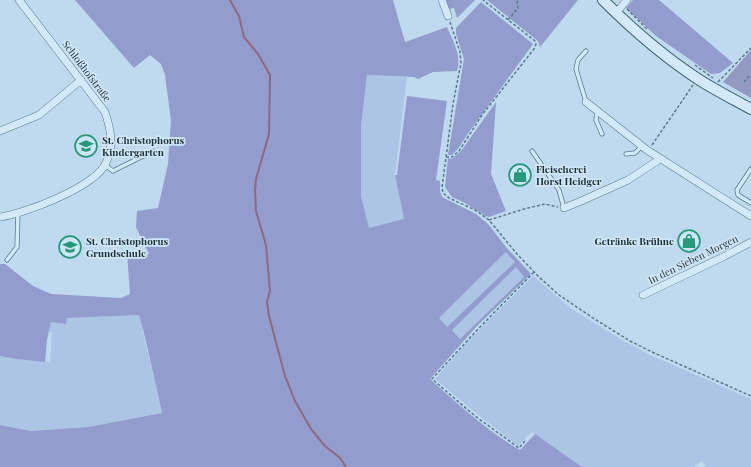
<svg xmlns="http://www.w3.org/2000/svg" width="751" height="467" font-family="'Playfair Display',serif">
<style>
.farmland{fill:#acc5e5}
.green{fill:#929ccd;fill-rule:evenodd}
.cemetery{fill:#929ac2}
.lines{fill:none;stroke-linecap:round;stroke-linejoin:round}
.stream{stroke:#8f697d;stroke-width:2}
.lane-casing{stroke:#577b88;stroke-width:5}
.street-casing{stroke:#577b88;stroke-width:8}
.secondary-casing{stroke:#3a5f6a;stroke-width:12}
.path{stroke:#577b88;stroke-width:1.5;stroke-dasharray:3 2;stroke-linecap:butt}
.lane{stroke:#d2e9fa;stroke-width:3.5}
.street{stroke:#d2e9fa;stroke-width:7}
.secondary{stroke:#d2e9fa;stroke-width:10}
.labels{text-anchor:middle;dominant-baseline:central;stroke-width:3.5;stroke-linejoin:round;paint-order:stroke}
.street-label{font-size:10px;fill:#1c3137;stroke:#cee5f6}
.poi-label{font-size:10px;font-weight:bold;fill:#1c3137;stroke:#cee5f6;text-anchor:start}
</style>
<rect width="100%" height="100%" fill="#bfdaef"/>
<!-- farmland -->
<g class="farmland">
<polygon points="367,75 407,77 395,175 404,219 369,229 361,196 361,126"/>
<polygon points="506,252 516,262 447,327 438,318"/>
<polygon points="516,267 524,277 460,339 451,330"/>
<polygon points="533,276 572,309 622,340 648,354 751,399 751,467 706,467 702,461 694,467 582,467 532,432 518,446 472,410 435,379 469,340"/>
<polygon points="139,315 162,413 88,427 31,431 0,425 0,356 16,359 50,362 52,333 49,331 50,322 66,318"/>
</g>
<!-- green -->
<g class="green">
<path d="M 75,0 L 393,0 L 405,42 L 447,27 C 453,41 462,56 457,71 L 433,72 L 418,79 L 414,77 L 367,75 L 361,126 L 361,196 L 369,228 L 404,219 L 395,175 L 397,175 L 407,96 L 447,101 L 436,180 L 440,181 L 440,191 L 442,197 L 476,214 L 488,224 L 506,247 L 531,274 L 477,326 L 430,379 C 458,404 487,431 520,450 L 535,434 L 582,467 L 0,467 L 0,425 L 31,431 L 88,427 L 162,413 L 145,337 L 139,315 L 67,318 L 66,324 L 51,322 L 47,340 L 45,362 L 16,359 L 0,356 L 0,264 L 5,264 L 33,286 L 51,294 L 121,298 L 130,294 L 127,253 L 149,254 L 136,227 L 137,211 L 158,208 L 168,164 L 171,121 L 165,75 L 161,64 L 150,55 L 134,68 ZM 506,252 L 515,262 L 447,327 L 439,318 ZM 516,267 L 524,277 L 460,339 L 452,330 Z"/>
<polygon points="445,0 475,0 457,18 454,8 449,9 447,7"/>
<polygon points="487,0 578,0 540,47 538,41"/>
<polygon points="633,0 659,0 733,63 720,73 711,74 656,36 626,8"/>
<polygon points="481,2 533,44 469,132 458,149 452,155 448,155 464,59 456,34 456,28"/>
<polygon points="496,102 491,174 506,211 489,217 485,216 465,203 452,197 445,187 448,158 452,159 461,151"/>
</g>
<!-- cemetery -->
<polygon class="cemetery" points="751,50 751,98 723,82"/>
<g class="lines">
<!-- stream -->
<polyline class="stream" points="230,0 239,16 244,37 258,54 270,75 269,134 256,179 255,190 256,211 266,245 270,291 267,302 269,316 285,376 295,401 311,429 325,446 340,458 346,467"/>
<!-- lane casing -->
<g class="lane-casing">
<g id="lane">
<polyline points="586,51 578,60 576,69 586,102"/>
<polyline points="597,111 596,120 602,134"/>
<polyline points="532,151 559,190 564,208"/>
<polyline points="626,154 635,153 642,146"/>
<polyline points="105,165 113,171 153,151"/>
<polyline points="751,169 737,190 738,195 751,203"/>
<polyline points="7,260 17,247 18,212"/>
</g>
</g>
<!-- street casing -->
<g class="street-casing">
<g id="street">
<polyline points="442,0 448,16"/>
<polyline points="616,13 627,0"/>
<polyline points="586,102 647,150 751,216"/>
<polyline points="0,131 39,115 81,80"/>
<polyline points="564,208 579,202 628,180 660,159"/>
<path d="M 0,217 C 24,214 95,187 106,163 C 114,146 111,130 105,112 L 19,0"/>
<polyline points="643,295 725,256 751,242"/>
</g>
</g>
<!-- secondary casing -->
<g class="secondary-casing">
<path id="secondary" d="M 603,0 C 632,29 663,56 698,79 C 715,90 733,99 751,109"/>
</g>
<!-- path -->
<g class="path">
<polyline points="627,9 647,29"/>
<polyline points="508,20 518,8 517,2 519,0"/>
<polyline points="450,22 460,52 461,63 453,104 445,165 442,187 443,193 449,198 475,210 489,220 517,254 539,277 559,295 593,318 630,341 652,352 751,396"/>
<polyline points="695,65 713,78"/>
<polyline points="718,82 751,48"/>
<polyline points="744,82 751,74"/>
<polyline points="652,145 693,85"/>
<polyline points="446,157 452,157 459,151 482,115 534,49 536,44 535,41 483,0"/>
<polyline points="489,220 524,209 545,204 558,207"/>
<polyline points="525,441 519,448 475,416 432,379 479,328 534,272"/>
</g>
<!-- lane -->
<use href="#lane" class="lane"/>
<!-- street -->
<use href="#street" class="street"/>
<!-- secondary -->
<use href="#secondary" class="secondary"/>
</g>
<!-- icons -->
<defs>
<g id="school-ring" transform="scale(1.15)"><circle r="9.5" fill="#cee5f6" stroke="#259979" stroke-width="1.5"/><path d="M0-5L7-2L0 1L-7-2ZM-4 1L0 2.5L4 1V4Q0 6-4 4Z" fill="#259979"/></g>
<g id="shop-ring" transform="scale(1.15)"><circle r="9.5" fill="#cee5f6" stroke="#259979" stroke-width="1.5"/><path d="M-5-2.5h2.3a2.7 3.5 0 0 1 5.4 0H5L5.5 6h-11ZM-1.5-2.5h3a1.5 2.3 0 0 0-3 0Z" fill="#259979"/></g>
</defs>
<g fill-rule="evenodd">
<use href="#school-ring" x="86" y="146"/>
<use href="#shop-ring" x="520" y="175"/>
<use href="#shop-ring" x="689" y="241"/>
<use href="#school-ring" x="70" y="247"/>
</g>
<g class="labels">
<!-- street labels -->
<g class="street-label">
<text transform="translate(87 71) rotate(53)">Schloßhofstraße</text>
<text transform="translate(693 259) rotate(-26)">In den Sieben Morgen</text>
</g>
<!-- poi labels -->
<g class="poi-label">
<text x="102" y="140">St. Christophorus<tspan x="102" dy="12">Kindergarten</tspan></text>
<text x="536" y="169">Fleischerei<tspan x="536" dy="12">Horst Heidger</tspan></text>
<text x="86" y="241">St. Christophorus<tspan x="86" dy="12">Grundschule</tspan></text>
<text x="674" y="241" text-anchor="end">Getränke Brühne</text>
</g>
</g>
</svg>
